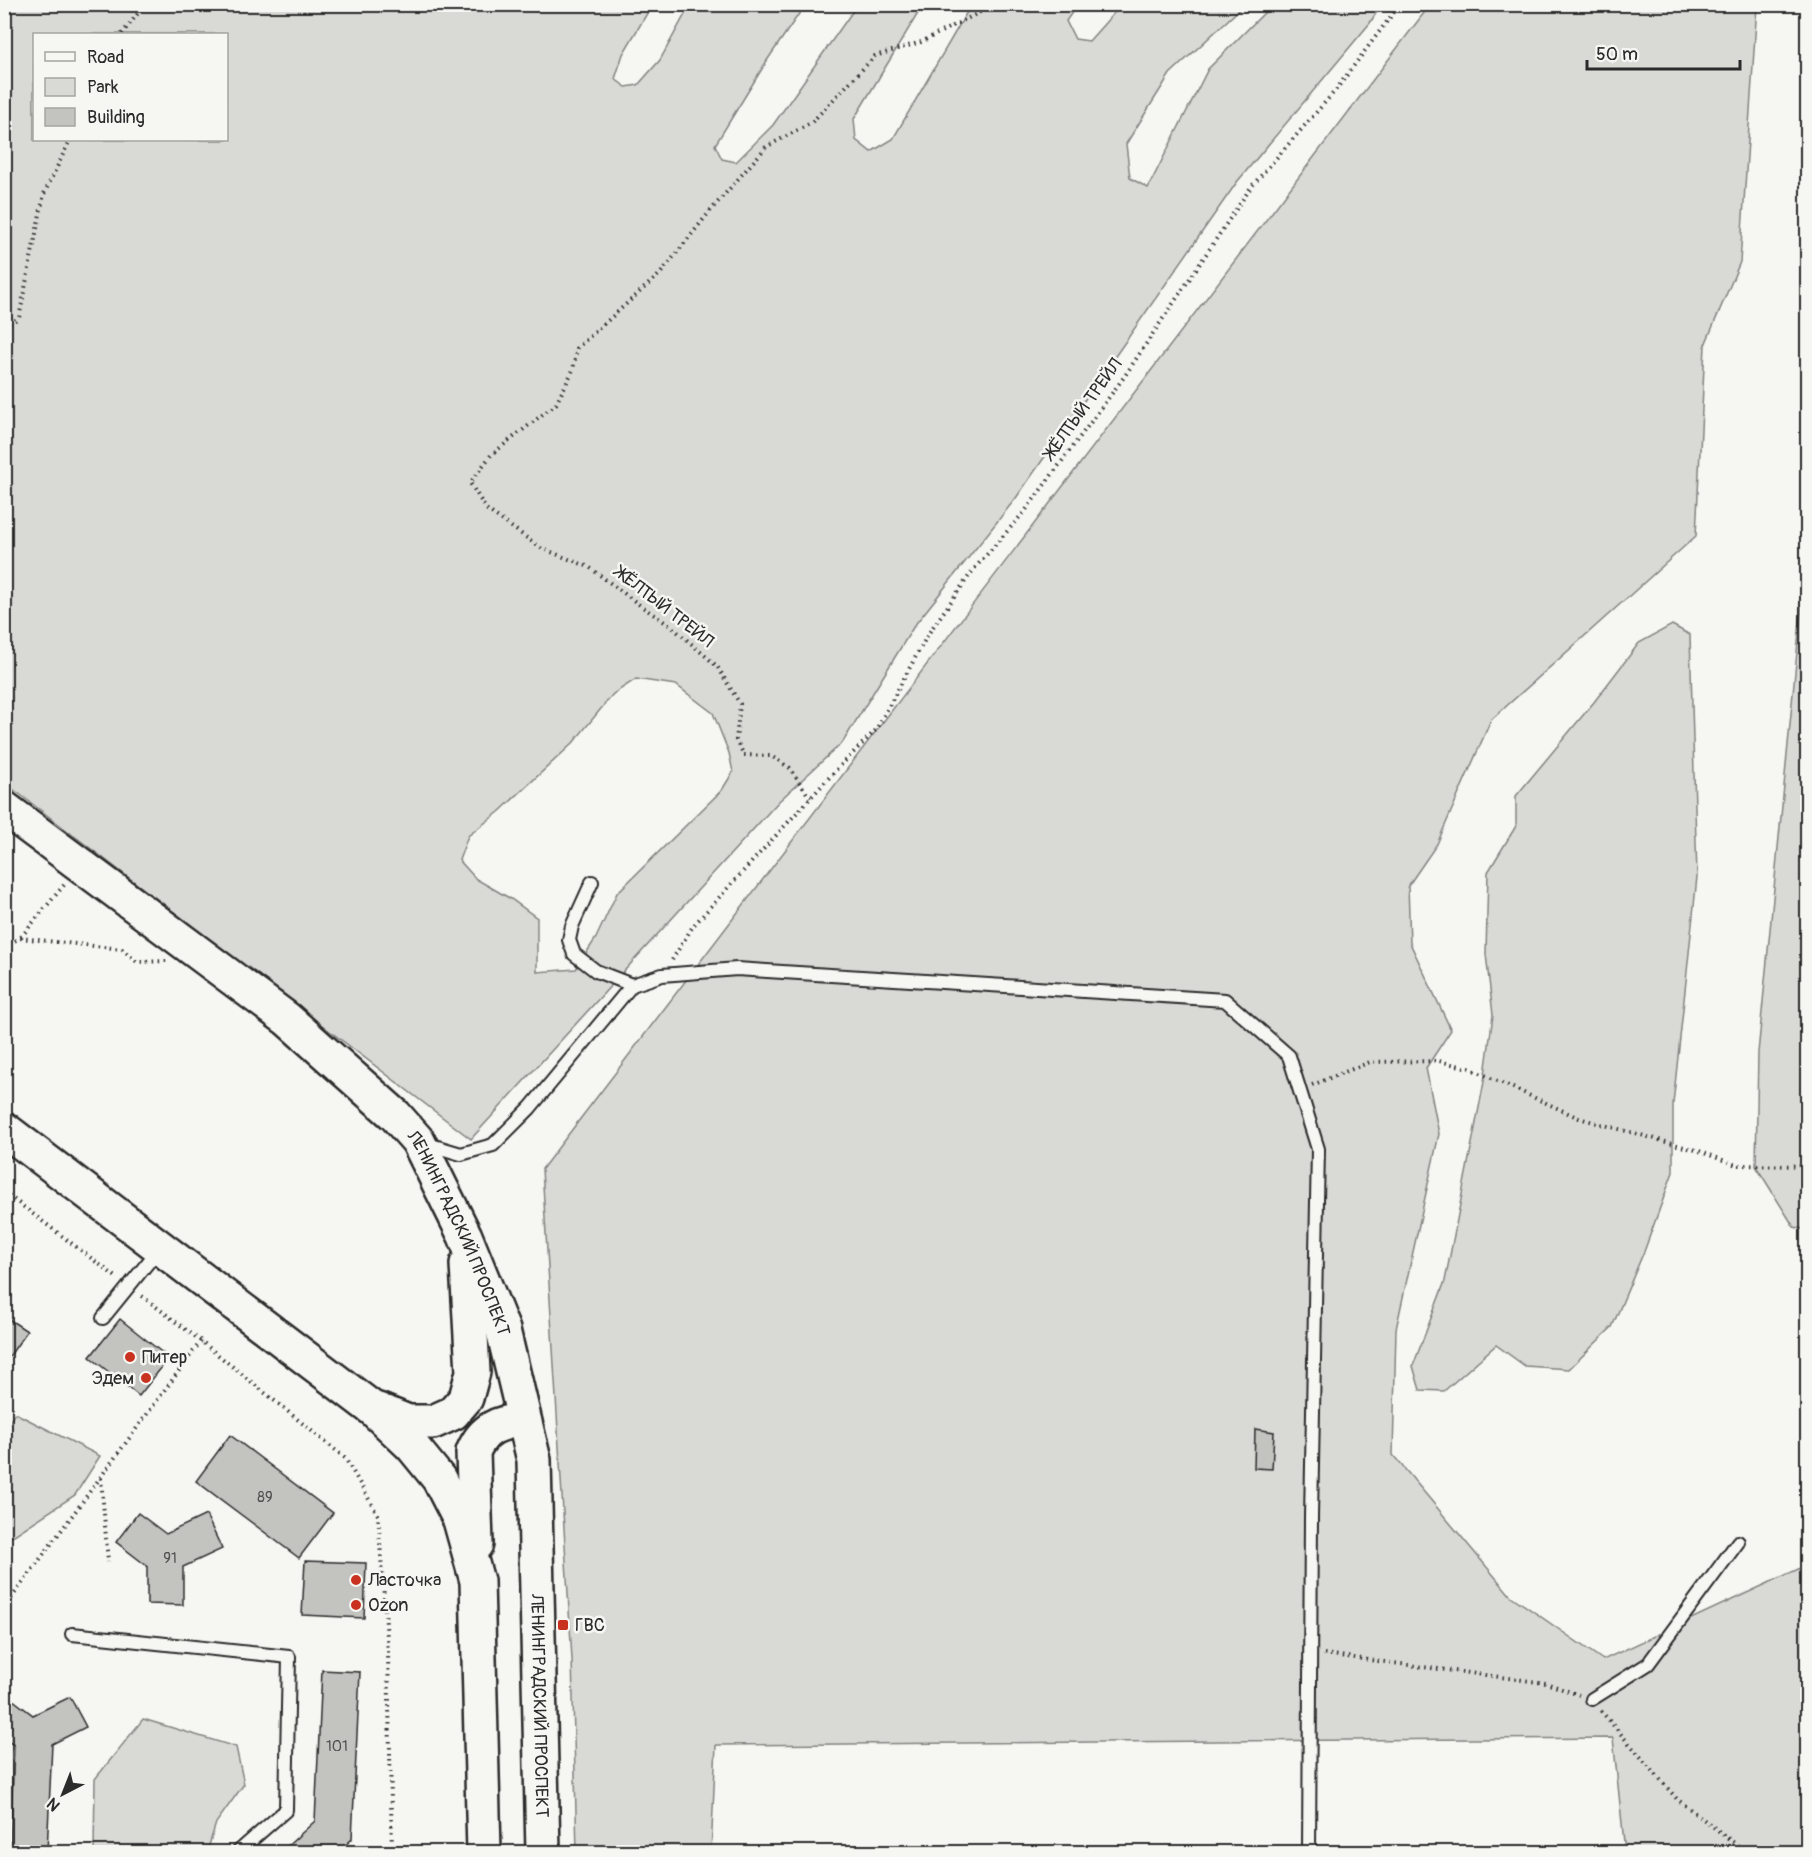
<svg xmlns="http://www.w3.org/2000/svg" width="1812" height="1857" font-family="Pangolin,sans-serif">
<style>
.green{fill:#d9d9d5;stroke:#828280;stroke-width:1.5;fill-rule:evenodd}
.building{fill:#c3c3c0;stroke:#2b2b2b;stroke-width:1.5}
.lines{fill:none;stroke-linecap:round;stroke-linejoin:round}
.service-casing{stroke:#2b2b2b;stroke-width:16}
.secondary-casing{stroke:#2b2b2b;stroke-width:38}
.path{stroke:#2b2b2b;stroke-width:4;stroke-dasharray:1.5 4.5;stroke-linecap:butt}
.service{stroke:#f6f6f2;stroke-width:12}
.secondary{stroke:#f6f6f2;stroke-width:33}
.poi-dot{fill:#c8321e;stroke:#f6f6f2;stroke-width:2}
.labels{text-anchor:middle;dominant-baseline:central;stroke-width:5;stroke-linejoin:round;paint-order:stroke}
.number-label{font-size:15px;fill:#515150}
.street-label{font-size:18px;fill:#2b2b2b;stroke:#f6f6f2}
.poi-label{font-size:18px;fill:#2b2b2b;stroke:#f6f6f2;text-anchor:start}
</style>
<rect width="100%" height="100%" fill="#f6f6f2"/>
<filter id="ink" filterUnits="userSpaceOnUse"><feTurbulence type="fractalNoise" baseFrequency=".0167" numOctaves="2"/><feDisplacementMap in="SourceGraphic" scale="12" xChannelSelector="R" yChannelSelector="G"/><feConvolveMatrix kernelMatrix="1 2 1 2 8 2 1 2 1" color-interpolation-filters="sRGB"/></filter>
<g filter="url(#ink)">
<!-- green -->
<g class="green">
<path d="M 4,5 L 652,5 L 623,54 L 615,79 L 626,87 L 638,85 L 660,60 L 690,5 L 805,5 L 768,59 L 715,145 L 722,159 L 736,162 L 773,125 L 857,5 L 923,5 L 854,119 L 856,140 L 871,152 L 893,139 L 971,5 L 1077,5 L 1066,21 L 1075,39 L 1089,41 L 1121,5 L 1244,5 L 1170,74 L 1126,144 L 1130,178 L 1148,188 L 1208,69 L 1272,5 L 1381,5 L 1370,23 L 1237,182 L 1016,498 L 914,626 L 843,742 L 779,801 L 471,1139 L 5,783 ZM 34,34 L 226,34 L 226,140 L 34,140 ZM 636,679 L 676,685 L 713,713 L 729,753 L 733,772 L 722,790 L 617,893 L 596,938 L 576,969 L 537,972 L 537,918 L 511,899 L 476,879 L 459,860 L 468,836 L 499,812 L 573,743 L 613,694 Z"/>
<polygon points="1430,5 1757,5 1740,262 1705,345 1696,536 1491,720 1437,844 1408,886 1410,943 1451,1030 1426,1068 1439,1134 1396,1329 1393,1455 1511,1596 1603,1660 1807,1565 1807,1852 1625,1852 1613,1738 716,1745 711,1852 577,1852 572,1659 542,1169"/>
<polygon points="1807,549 1807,1230 1794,1227 1756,1166 1758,1053"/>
<polygon points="1672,625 1690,635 1697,877 1673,1104 1673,1172 1645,1249 1612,1327 1569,1369 1525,1366 1496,1345 1444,1391 1420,1390 1413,1366 1445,1281 1484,1082 1493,1015 1486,954 1488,872 1516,826 1516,796 1594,702 1639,643"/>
<polygon points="15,1413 100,1456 75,1495 11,1537 5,1546 5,1428"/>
<polygon points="143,1719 236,1747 244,1784 216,1823 207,1852 94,1852 95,1779"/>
</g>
<!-- building -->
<g class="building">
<polygon points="4,1316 27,1331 4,1364"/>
<polygon points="120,1319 169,1358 139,1396 90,1357"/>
<polygon points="1255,1429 1274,1432 1272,1469 1254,1468"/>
<polygon points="230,1435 333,1513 299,1558 196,1481"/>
<polygon points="138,1513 166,1534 206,1515 222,1549 183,1567 183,1605 147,1604 147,1566 116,1542"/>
<polygon points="305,1561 366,1563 364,1618 302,1615"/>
<polygon points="322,1670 360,1672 352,1839 338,1852 281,1852 315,1821"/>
<polygon points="4,1693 33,1715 70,1697 86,1727 52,1744 47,1852 10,1852 14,1745 4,1739"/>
</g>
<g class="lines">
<!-- service casing -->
<g class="service-casing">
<g id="service">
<polyline points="592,882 572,926 569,940 574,954 596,971 632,985 662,975 737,969 1225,1000 1289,1056 1318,1149 1311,1517 1309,1852"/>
<polyline points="424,1143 461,1154 493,1145 530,1108 632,985"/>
<polyline points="103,1318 159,1249"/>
<polyline points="72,1634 289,1657 286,1810 238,1852"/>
<polyline points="1592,1699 1648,1664 1738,1542"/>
</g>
</g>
<!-- secondary casing -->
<g class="secondary-casing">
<g id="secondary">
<path id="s1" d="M 4,808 L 287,1019 L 395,1115 L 418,1141 L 465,1236 L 503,1330 L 534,1460 L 543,1852"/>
<polyline points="4,1129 373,1409 412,1446 439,1479 460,1520 477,1581 484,1852"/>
<polyline points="378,1410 408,1422 433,1422 453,1413 466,1398 473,1372 467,1264"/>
<path d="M 476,1544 L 473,1452 C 483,1428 499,1422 524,1420"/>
</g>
</g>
<!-- path -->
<g class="path">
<polyline points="122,34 145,4"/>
<polyline points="4,326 19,318 44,194 70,140"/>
<polyline points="810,798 790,768 771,756 744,755 736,740 740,704 717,666 672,627 641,606 589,567 541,548 486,509 470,483 491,455 556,404 573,370 577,348 660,274 711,210 766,147 811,123 875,56 921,42 996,4"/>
<polyline points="21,937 64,885"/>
<polyline points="4,946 20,938 122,949 137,962 167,961"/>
<polyline points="672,960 693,926 837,769 876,730 928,634 974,569 1026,510 1124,377 1251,187 1335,91 1400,4"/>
<polyline points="1312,1085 1370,1062 1439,1061 1469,1068 1579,1118 1699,1151 1736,1165 1808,1166"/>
<polyline points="4,1192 116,1277"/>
<polyline points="142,1296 201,1341 345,1458 378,1515 388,1652 392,1852"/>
<polyline points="101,1478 108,1562"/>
<polyline points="4,1608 201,1341"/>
<polyline points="1324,1654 1546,1683 1579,1695"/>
<polyline points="1601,1711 1677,1799 1746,1852"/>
</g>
<!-- service -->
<use href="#service" class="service"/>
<!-- secondary -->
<use href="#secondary" class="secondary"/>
</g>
</g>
<!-- markers -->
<g class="poi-dot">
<circle cx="130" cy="1357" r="6"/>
<circle cx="146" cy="1378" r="6"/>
<circle cx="356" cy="1580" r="6"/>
<circle cx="356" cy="1605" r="6"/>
<rect x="557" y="1619" width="12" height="12" rx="3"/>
</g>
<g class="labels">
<!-- number labels -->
<g class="number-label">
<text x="265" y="1497">89</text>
<text x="170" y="1558">91</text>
<text x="337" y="1746">101</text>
</g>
<!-- street labels -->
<g class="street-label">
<text transform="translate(1083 409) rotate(-54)">ЖЁЛТЫЙ ТРЕЙЛ</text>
<text transform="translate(664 607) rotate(38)">ЖЁЛТЫЙ ТРЕЙЛ</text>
<text stroke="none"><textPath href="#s1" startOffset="633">ЛЕНИНГРАДСКИЙ ПРОСПЕКТ</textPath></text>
<text stroke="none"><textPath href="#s1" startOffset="1119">ЛЕНИНГРАДСКИЙ ПРОСПЕКТ</textPath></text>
</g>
<!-- poi labels -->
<g class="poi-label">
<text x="142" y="1357">Питер</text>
<text x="134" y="1378" text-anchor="end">Эдем</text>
<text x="368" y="1580">Ласточка</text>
<text x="368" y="1605">Ozon</text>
<text x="575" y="1625">ГВС</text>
</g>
</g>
<!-- margin -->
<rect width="1812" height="1857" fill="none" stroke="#f6f6f2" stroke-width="24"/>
<rect x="12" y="12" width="1788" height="1833" fill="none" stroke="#2b2b2b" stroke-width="2" filter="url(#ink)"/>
<!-- legend -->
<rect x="33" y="33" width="195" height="108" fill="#f6f6f2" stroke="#a5a5a2" stroke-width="1.5"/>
<rect x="45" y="52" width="30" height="9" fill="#f6f6f2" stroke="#a5a5a2" stroke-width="1.5"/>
<text x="87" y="63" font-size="18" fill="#2b2b2b">Road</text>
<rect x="45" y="78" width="30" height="18" fill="#d9d9d5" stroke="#a5a5a2" stroke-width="1.5"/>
<text x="87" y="93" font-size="18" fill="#2b2b2b">Park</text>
<rect x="45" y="108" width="30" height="18" fill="#c3c3c0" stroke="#a5a5a2" stroke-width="1.5"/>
<text x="87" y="123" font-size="18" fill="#2b2b2b">Building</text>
<!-- north arrow -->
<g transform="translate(63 1794) rotate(222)" stroke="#f6f6f2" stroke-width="4.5" paint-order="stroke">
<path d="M0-4.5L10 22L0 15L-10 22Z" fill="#2b2b2b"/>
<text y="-9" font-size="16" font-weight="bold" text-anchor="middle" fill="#2b2b2b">N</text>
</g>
<!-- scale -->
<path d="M1587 60v9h153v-9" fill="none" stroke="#2b2b2b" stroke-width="3"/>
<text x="1596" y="60" font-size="18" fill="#2b2b2b" stroke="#f6f6f2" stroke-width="4.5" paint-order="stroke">50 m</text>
</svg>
